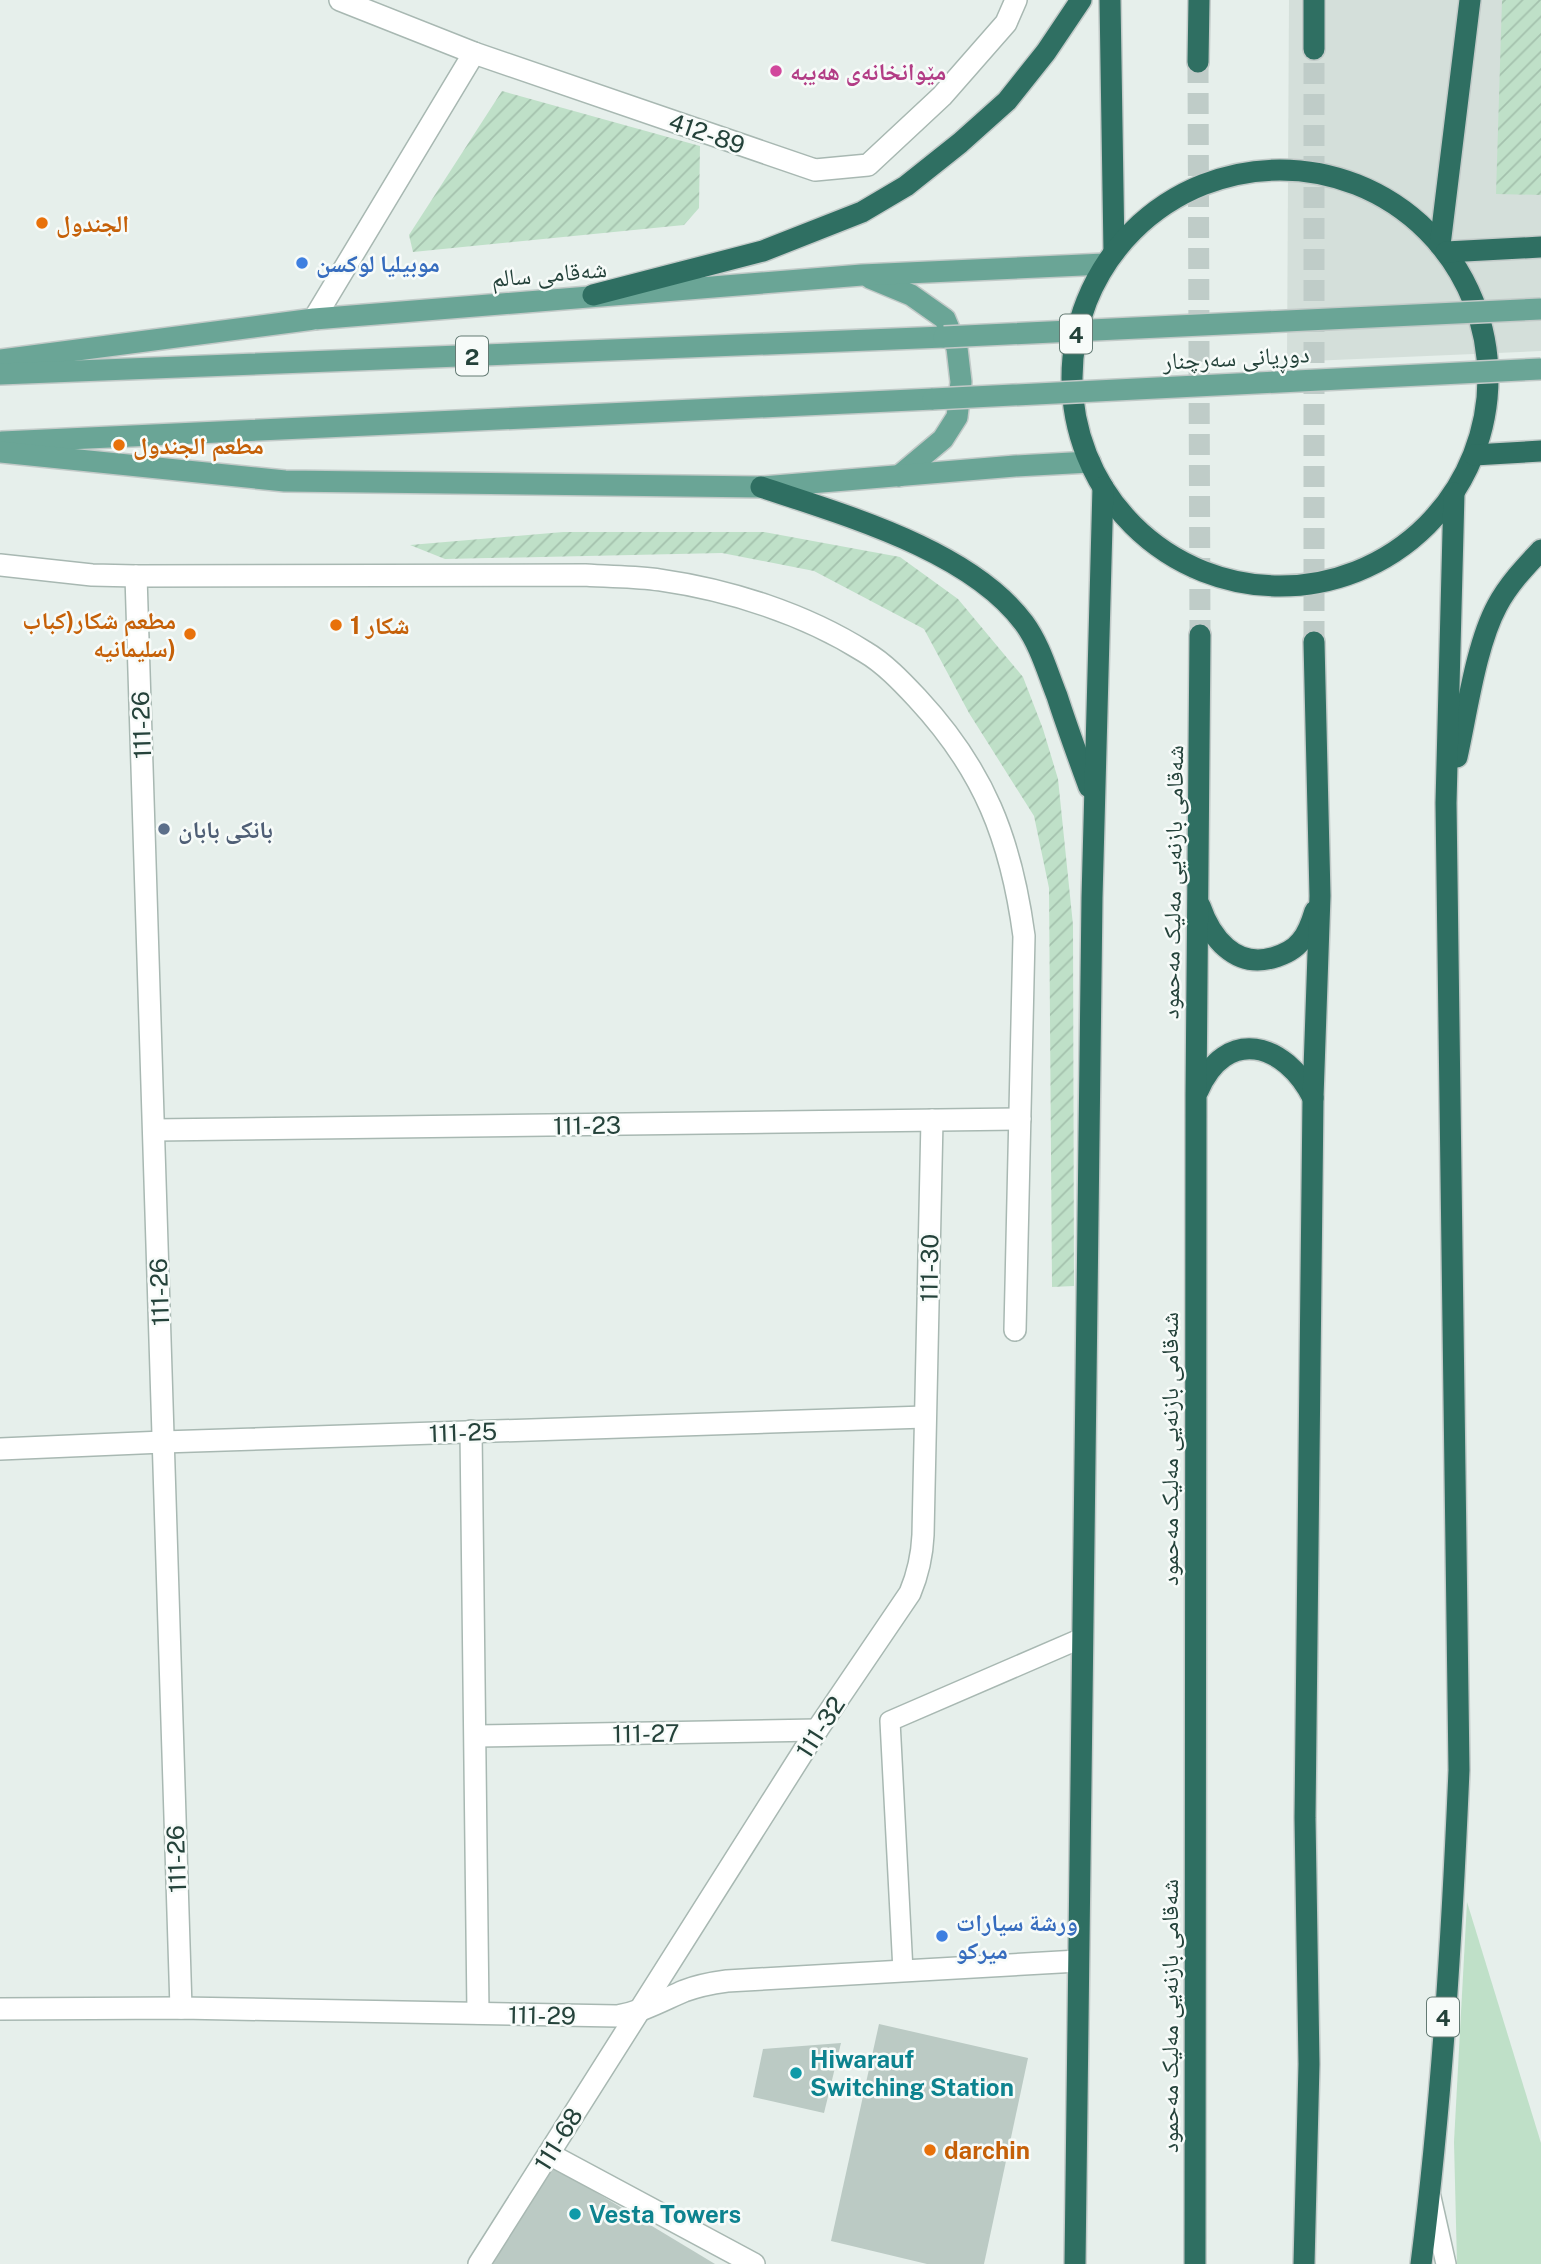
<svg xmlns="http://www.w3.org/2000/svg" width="1541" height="2264" font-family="'Public Sans','Noto Naskh Arabic',sans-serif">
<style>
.built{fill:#d4dfda}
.park{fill:#bfe0c8}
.garden{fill:url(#garden-furrows)}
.building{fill:#bbcac4}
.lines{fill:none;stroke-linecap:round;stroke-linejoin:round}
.highway-tunnel{stroke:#bfccc8;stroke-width:21;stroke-dasharray:21 10;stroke-linecap:butt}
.lane-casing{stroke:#a8b8b2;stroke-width:22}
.street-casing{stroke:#a8b8b2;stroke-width:24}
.primary-casing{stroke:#c2cac8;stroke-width:24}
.highway-casing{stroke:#c2cac8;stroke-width:24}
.lane{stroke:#fff;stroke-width:19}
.street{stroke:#fff;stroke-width:21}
.primary{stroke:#6aa596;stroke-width:21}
.highway{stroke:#2f6f62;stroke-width:21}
.primary-bridge-casing{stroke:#c2cac8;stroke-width:24;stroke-linecap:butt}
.primary-bridge{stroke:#6aa596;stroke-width:21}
.hotel-dot{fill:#d1479c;stroke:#f7fbf9;stroke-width:2.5}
.food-dot{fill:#e8710a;stroke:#f7fbf9;stroke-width:2.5}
.shop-dot{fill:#3f7fe0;stroke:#f7fbf9;stroke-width:2.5}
.service-dot{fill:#5c6f8a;stroke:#f7fbf9;stroke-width:2.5}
.culture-dot{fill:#0f9aa8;stroke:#f7fbf9;stroke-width:2.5}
.labels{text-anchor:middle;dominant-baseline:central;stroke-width:5;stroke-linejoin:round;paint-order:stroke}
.shield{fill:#f7fbf9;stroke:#637a73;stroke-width:2}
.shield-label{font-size:23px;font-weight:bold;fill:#24423a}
.hotel-label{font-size:24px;font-weight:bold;fill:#b23c85;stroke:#f7fbf9;text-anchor:start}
.street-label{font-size:24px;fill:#24423a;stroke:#f7fbf9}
.food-label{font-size:24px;font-weight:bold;fill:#c56008;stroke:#f7fbf9;text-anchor:start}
.shop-label{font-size:24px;font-weight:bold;fill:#366cbe;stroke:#f7fbf9;text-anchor:start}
.service-label{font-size:24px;font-weight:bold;fill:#4e5e75;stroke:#f7fbf9;text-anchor:start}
.culture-label{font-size:24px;font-weight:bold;fill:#0d838f;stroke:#f7fbf9;text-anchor:start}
</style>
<defs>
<pattern id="garden-furrows" width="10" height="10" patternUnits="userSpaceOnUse" patternTransform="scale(1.75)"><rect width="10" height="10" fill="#bfe0c8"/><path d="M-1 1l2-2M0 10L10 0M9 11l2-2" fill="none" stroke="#a4c1ad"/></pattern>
</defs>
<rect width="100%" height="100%" fill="#e6efeb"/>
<!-- built -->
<polygon class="built" points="1289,0 1541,0 1541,351 1287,362"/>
<!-- park -->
<polygon class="park" points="1467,1902 1541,2143 1541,2264 1457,2264 1454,2142"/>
<!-- garden -->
<g class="garden">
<polygon points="1502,0 1541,0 1541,195 1496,194"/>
<polygon points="502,91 700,146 699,208 684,225 413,252 409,235"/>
<polygon points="563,532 764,532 900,557 958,599 1023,677 1043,729 1058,779 1073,925 1074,1286 1052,1287 1049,888 1034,816 969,713 924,629 814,571 722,553 445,559 410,545"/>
</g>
<!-- building -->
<g class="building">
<polygon points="879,2024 1028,2058 984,2264 927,2264 831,2241"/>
<polygon points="841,2043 824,2113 753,2097 763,2049"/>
<polygon points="549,2164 715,2264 489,2264"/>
</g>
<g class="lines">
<!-- highway-tunnel -->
<g class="highway-tunnel">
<polyline points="1198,62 1200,635"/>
<polyline points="1314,642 1314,49"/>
</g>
<!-- lane casing -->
<g class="lane-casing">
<g id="lane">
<polyline points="903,1971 890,1721 1082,1638"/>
<polyline points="1431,2197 1446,2264"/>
</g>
</g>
<!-- street casing -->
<g class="street-casing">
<g id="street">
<polyline points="340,0 474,53 815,170 868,165 942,96 1006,23 1016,0"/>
<polyline points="314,319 474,53"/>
<path d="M 0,565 L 92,575 L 136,576 L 585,575 C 610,577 635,576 660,580 C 730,590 805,614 865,652 C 884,663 902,682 917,698 C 984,770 1011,839 1024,936 L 1015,1330"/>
<polyline points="136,576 181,2008"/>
<polyline points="154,1130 1020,1119"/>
<polyline points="471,1431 478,2013"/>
<polyline points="0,1449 163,1442 925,1417"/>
<polyline points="476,1736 817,1730"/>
<path d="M 0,2009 L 181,2008 L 617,2016 C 642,2012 661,2001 684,1991 C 697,1986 712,1983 727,1981 L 1078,1961"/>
<polyline points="549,2154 754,2264"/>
<path d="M 479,2264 L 817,1730 L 910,1593 C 918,1574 922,1557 923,1535 L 932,1120"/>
</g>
</g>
<!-- primary casing -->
<g class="primary-casing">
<g id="primary">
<polyline points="870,278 911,295 945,319 957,348 961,382 957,417 943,439 899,476"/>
<polyline points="0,360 314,319 862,275 1105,264"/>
<polyline points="0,374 944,337"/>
<polyline points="2,442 933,399"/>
<polyline points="0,452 285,481 761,487 1015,466 1090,462"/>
</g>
</g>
<!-- highway casing -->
<g class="highway-casing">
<g id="highway">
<polyline points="1110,0 1114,252"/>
<polyline points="1314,49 1314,0"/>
<polyline points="1198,62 1199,0"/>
<circle cx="1280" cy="378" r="208"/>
<polyline points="1440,245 1470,0"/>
<polyline points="1446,252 1541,247"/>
<polyline points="593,295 763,251 862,212 906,186 960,143 1007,101 1046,52 1081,0"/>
<polyline points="1474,455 1541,451"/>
<path d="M 761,487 C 844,515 970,550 1024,623 C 1040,645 1047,671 1057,696 C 1067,727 1078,757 1089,787"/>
<path d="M 1457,757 C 1467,712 1476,645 1497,606 C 1508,585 1525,567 1541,550"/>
<path d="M 1200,906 C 1211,938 1235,968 1272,958 C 1283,955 1294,950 1301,941 C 1308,933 1312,921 1315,911"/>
<path d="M 1198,1091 C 1226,1026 1285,1042 1313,1098"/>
<polyline points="1075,2264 1092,898 1103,487"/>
<polyline points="1195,2264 1196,1096 1200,635"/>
<polyline points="1304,2264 1309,2064 1305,1818 1313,1098 1320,896 1314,642"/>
<path d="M 1421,2264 C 1442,2101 1452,1934 1459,1770 L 1446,803 L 1454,493"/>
</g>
</g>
<!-- lane -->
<use href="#lane" class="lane"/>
<!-- street -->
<use href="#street" class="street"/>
<!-- primary -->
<use href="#primary" class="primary"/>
<!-- highway -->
<use href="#highway" class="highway"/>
<!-- primary-bridge casing -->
<g class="primary-bridge-casing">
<g id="primary-bridge">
<polyline points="944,337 1541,309"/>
<polyline points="933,399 1541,369"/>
</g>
</g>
<!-- primary-bridge -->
<use href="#primary-bridge" class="primary-bridge"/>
</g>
<!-- markers -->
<circle class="hotel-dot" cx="776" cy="71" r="7"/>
<g class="food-dot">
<circle cx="42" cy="223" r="7"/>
<circle cx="119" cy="445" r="7"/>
<circle cx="336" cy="625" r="7"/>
<circle cx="190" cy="634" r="7"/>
<circle cx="930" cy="2150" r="7"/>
</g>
<g class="shop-dot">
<circle cx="302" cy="263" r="7"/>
<circle cx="942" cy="1936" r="7"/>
</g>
<circle class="service-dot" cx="164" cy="829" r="7"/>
<g class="culture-dot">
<circle cx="796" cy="2073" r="7"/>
<circle cx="575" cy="2214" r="7"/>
</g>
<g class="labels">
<!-- shield labels -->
<g class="shield">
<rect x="1060" y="314.5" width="32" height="39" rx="5"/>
<rect x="456" y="336.5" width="32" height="39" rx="5"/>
<rect x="1427" y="1997.5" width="32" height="39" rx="5"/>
</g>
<g class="shield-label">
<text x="1076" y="334">4</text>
<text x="472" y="356">2</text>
<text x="1443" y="2017">4</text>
</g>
<!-- hotel labels -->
<g class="hotel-label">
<text x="790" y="71">مێوانخانەی هەیبە</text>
</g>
<!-- street labels -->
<g class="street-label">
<text transform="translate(707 133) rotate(19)">412-89</text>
<text transform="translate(549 273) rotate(-5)">شەقامی سالم</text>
<text transform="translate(1236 357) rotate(-3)">دوڕیانی سەرچنار</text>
<text transform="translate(141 725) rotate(-92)">111-26</text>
<text transform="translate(1172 882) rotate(-89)">شەقامی بازنەیی مەلیک مەحمود</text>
<text transform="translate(587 1125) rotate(-1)">111-23</text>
<text transform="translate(929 1268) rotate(-89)">111-30</text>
<text transform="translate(159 1292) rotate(-92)">111-26</text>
<text transform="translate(463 1432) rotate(-2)">111-25</text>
<text transform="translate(1169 1449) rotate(-90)">شەقامی بازنەیی مەلیک مەحمود</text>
<text transform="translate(820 1727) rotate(-57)">111-32</text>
<text transform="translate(646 1733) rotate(-1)">111-27</text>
<text transform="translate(176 1859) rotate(-92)">111-26</text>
<text transform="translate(542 2015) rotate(1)">111-29</text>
<text transform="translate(1169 2016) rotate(-90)">شەقامی بازنەیی مەلیک مەحمود</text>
<text transform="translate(558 2139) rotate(-58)">111-68</text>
</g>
<!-- food labels -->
<g class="food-label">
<text x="56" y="223">الجندول</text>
<text x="133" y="445">مطعم الجندول</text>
<text x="176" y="620" text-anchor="end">مطعم شكار(كباب<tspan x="176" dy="28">سليمانيه)</tspan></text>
<text x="350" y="625">شكار 1</text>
<text x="944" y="2150">darchin</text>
</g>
<!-- shop labels -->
<g class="shop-label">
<text x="316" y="263">موبیلیا لوکسن</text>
<text x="956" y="1922">ورشة سیارات<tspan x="956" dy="28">میرکو</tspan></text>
</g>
<!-- service labels -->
<g class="service-label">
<text x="178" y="829">بانکی بابان</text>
</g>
<!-- culture labels -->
<g class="culture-label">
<text x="810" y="2059">Hiwarauf<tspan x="810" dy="28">Switching Station</tspan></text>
<text x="589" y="2214">Vesta Towers</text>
</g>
</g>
</svg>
